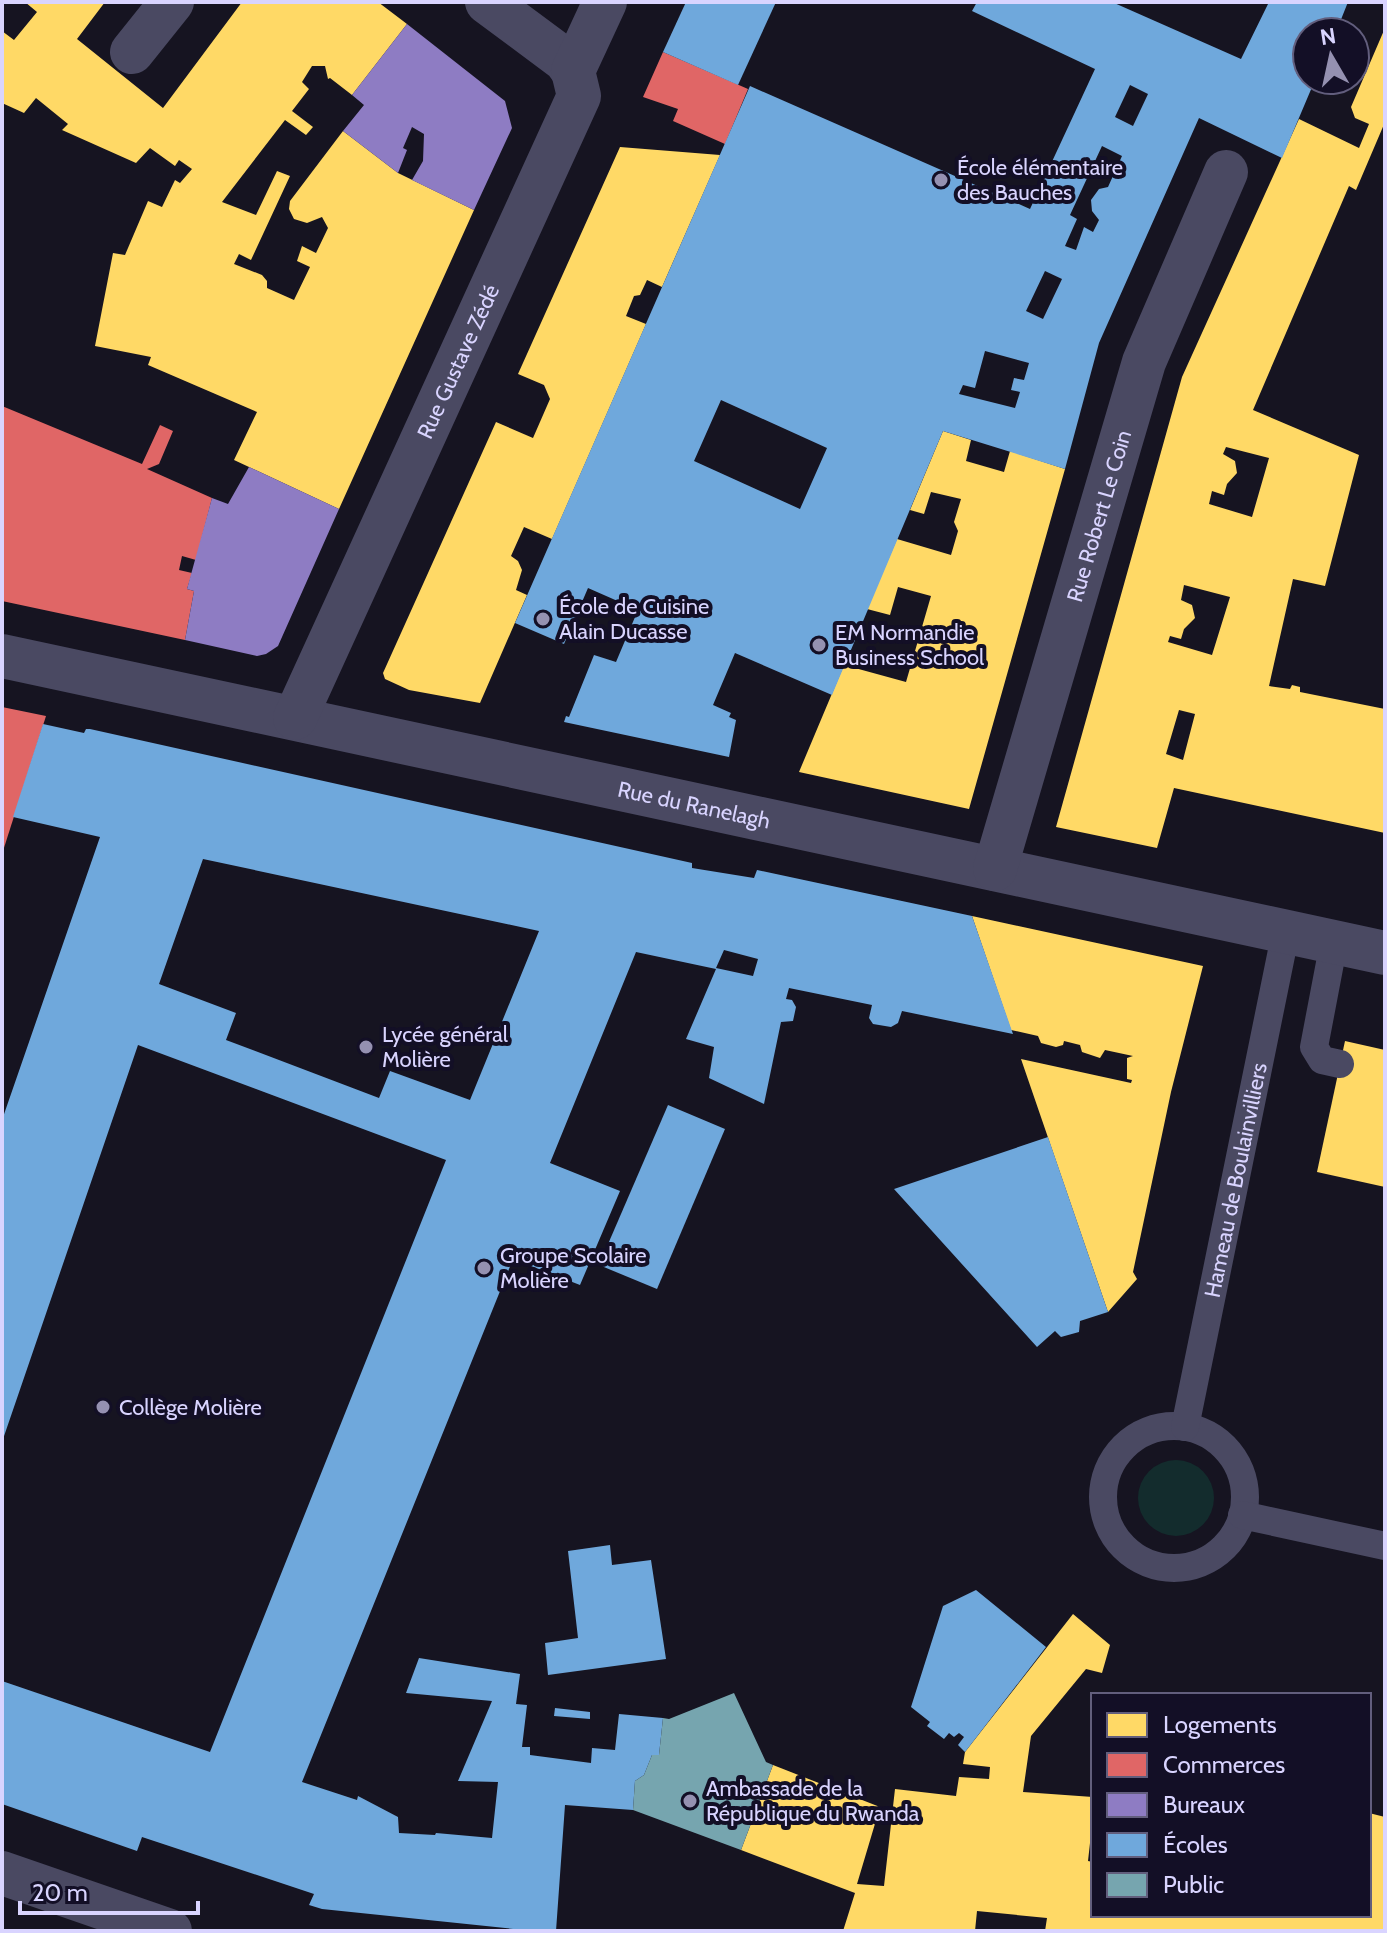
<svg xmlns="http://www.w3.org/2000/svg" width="1387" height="1933" font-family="Cabin,sans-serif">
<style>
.green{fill:#132c2d}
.homes{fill:#ffd966;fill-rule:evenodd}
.shops{fill:#e06666}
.offices{fill:#8e7cc3}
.schools{fill:#6fa8dc;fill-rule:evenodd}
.public{fill:#76a5af}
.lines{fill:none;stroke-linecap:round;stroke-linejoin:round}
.lane{stroke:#4a4962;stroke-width:28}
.street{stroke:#4a4962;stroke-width:44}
.poi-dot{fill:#9591b1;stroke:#130f26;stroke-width:3}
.labels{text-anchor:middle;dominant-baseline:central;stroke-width:8;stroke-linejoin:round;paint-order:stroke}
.poi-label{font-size:22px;fill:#d9d4ff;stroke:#130f26;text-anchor:start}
.street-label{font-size:22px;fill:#d9d4ff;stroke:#130f26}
</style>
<rect width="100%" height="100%" fill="#161421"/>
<!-- green -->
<circle class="green" cx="1176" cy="1498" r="38"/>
<!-- homes -->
<g class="homes">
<polygon points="25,2 105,2 77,39 163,108 242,2 378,2 407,24 352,95 330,78 328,79 325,66 312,66 302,82 309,89 292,111 313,127 306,135 285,120 222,202 256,215 277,171 290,176 251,260 239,254 234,264 262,275 267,281 267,288 294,300 310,267 297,261 302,246 316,253 328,228 322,217 307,223 294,219 289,209 290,201 343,131 398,173 474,210 339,509 234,460 257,412 148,365 151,357 95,346 113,253 125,255 148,201 162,207 175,180 180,183 192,169 179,160 175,166 150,148 136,163 62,130 68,124 36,98 24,113 2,103 2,31 14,40 37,12"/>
<path d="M 1385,28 L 1385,122 L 1356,190 L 1349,186 L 1253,410 L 1359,455 L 1325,586 L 1293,579 L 1269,686 L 1290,689 L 1292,685 L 1300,687 L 1300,692 L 1385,709 L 1385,833 L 1174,788 L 1157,848 L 1056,827 L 1182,377 L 1299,119 L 1359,148 L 1369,124 L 1355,118 L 1351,107 ZM 1226,447 L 1269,458 L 1252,517 L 1209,504 L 1212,491 L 1224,495 L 1227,484 L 1237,473 L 1235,461 L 1223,454 ZM 1184,585 L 1230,597 L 1212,655 L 1168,642 L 1170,636 L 1181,639 L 1184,629 L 1195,618 L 1192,605 L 1181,600 ZM 1179,710 L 1195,714 L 1183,760 L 1166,754 Z"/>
<polygon points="620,147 720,155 662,287 647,280 640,295 634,296 626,316 646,324 552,539 524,527 511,556 518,561 522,570 516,590 527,595 480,703 409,690 385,679 383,673 496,422 533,438 550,399 544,385 518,374"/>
<polygon points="943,431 971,440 966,461 1004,472 1010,451 1065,469 969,809 799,772 844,665 906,682 931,596 898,587 890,615 867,609 897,539 951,555 958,531 954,522 961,499 931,492 924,514 910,510"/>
<polygon points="972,916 1203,966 1171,1092 1133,1272 1137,1279 1108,1312 1021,1059 1131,1083 1132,1080 1127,1079 1127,1058 1133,1056 1105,1050 1100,1058 1082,1052 1080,1045 1064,1041 1063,1045 1056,1047 1041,1043 1038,1036 1011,1030"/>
<polygon points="1345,1041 1385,1050 1385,1187 1317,1172"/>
<polygon points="1073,1614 1110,1645 1102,1673 1086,1669 1031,1736 1023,1792 1093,1797 1093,1843 1090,1843 1088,1861 1093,1862 1093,1915 1369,1915 1369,1813 1385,1817 1385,1931 1045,1931 1047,1918 977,1911 975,1931 843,1931 855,1893 741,1850 773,1765 880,1807 857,1884 884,1886 895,1789 956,1796 959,1777 989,1779 990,1767 963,1764 965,1752"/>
</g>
<!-- shops -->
<g class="shops">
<polygon points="663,52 748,89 725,144 673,121 678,109 643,97"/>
<polygon points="2,406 142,464 160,425 173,431 159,464 147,469 212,498 196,560 182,556 179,570 192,573 187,589 194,591 185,640 2,601"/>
<polygon points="2,707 46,716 3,851 2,851"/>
</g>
<!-- offices -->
<g class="offices">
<polygon points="407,24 505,101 512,128 474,210 412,180 423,161 424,134 412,127 403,148 407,150 398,173 343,131 364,105 352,95"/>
<polygon points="249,467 339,509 278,646 266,654 257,656 185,640 194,591 187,589 212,498 228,504"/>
</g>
<!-- schools -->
<g class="schools">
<polygon points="686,2 776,2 738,85 663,52"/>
<path d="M 977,2 L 1112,2 L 1241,59 L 1269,2 L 1348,2 L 1336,32 L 1307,32 L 1307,48 L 1296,73 L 1307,80 L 1315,80 L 1282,158 L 1199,118 L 1099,343 L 1065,469 L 943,431 L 832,695 L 735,653 L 713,705 L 731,713 L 729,717 L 736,720 L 729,757 L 564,722 L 566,716 L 569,717 L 594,655 L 616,662 L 638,610 L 588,588 L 564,644 L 515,623 L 750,86 L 1030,209 L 1095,69 L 972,11 ZM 1130,85 L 1148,94 L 1133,126 L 1115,117 ZM 1102,146 L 1122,156 L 1108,187 L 1099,189 L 1091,200 L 1092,211 L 1099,220 L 1093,232 L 1084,227 L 1076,250 L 1065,246 L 1077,219 L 1070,215 ZM 1045,271 L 1062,279 L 1043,319 L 1026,311 ZM 985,351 L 1029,363 L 1024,380 L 1014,378 L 1011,390 L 1020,392 L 1015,408 L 959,394 L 963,385 L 975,388 ZM 721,400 L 827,448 L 800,509 L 694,461 Z"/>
<path d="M 43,724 L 84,733 L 86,729 L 90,729 L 692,863 L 692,868 L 754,878 L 757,870 L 972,916 L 1013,1034 L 902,1011 L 898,1023 L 891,1027 L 873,1024 L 869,1018 L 872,1005 L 789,988 L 786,999 L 792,1000 L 796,1007 L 793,1021 L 781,1022 L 764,1104 L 709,1078 L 714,1047 L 686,1039 L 716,969 L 636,952 L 550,1163 L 620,1191 L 580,1285 L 513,1259 L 302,1782 L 357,1800 L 358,1796 L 398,1817 L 399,1833 L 435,1835 L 436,1833 L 492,1838 L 498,1782 L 458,1781 L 492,1701 L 406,1693 L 419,1658 L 520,1674 L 516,1704 L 527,1705 L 522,1747 L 530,1747 L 530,1755 L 591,1763 L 592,1748 L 615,1750 L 619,1714 L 663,1718 L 659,1755 L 652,1755 L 644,1775 L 635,1781 L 633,1810 L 565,1805 L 556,1931 L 533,1931 L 322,1909 L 309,1905 L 314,1894 L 142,1837 L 137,1851 L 2,1804 L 2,1681 L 210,1752 L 446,1160 L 138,1045 L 2,1442 L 2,1120 L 100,837 L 13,817 ZM 203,859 L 539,931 L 470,1100 L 390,1071 L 379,1098 L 226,1040 L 236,1013 L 159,984 ZM 724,950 L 758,959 L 753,976 L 716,968 Z"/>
<polygon points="668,1105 725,1129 657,1289 599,1265"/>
<polygon points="1048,1137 1108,1312 1080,1321 1079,1332 1061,1337 1055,1331 1037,1347 894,1189"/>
<polygon points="610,1545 612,1565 651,1560 666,1659 548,1675 545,1643 578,1638 568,1551"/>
<polygon points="976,1590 1046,1647 965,1752 958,1745 964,1737 959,1733 954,1737 949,1733 944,1739 927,1726 930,1722 911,1707 943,1606"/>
<polygon points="555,1708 590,1712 590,1719 554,1716"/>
</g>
<!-- public -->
<polygon class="public" points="734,1693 766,1762 773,1765 741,1850 633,1810 635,1781 644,1775 652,1755 659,1755 663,1718 669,1719"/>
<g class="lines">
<!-- lane -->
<g class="lane">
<polyline points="1334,942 1314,1047 1322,1060 1340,1064"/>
<circle cx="1174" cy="1497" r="71"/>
<path id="s1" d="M 1185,1427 L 1286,931"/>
<polyline points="1242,1515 1385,1546"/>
</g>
<!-- street -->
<g class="street">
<polyline points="487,2 565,60 573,71"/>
<polyline points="132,52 172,2"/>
<path id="s2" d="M 2,656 L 1385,953"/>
<path id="s3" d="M 295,718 L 579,96 L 573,71 L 605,2"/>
<path id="s4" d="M 995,869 L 1144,362 L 1226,172"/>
<polyline points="2,1873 170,1931"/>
</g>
</g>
<!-- markers -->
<g class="poi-dot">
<circle cx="941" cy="180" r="8"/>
<circle cx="543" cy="619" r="8"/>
<circle cx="819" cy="645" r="8"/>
<circle cx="366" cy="1047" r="8"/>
<circle cx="484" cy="1268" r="8"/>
<circle cx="103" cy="1407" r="8"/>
<circle cx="690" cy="1801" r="8"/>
</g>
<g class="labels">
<!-- poi labels -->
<g class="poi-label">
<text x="957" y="167">École élémentaire<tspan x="957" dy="25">des Bauches</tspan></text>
<text x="559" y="606">École de Cuisine<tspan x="559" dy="25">Alain Ducasse</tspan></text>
<text x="835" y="632">EM Normandie<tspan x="835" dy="25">Business School</tspan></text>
<text x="382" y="1034">Lycée général<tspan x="382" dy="25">Molière</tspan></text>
<text x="500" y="1255">Groupe Scolaire<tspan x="500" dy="25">Molière</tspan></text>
<text x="119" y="1407">Collège Molière</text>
<text x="706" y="1788">Ambassade de la<tspan x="706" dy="25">République du Rwanda</tspan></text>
</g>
<!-- street labels -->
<g class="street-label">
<text stroke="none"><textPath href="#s3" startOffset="392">Rue Gustave Zédé</textPath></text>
<text stroke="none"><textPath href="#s4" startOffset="368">Rue Robert Le Coin</textPath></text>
<text stroke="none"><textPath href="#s2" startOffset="708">Rue du Ranelagh</textPath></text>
<text stroke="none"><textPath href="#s1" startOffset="252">Hameau de Boulainvilliers</textPath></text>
</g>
</g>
<!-- border -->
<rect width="1387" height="1933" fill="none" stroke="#d9d4ff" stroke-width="8"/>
<!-- legend -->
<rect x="1091" y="1693" width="280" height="224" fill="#130f26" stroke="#625e7d" stroke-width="2"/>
<rect x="1107" y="1713" width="40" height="24" fill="#ffd966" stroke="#625e7d" stroke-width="2"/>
<text x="1163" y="1733" font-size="24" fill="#d9d4ff">Logements</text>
<rect x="1107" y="1753" width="40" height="24" fill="#e06666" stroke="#625e7d" stroke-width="2"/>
<text x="1163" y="1773" font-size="24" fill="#d9d4ff">Commerces</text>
<rect x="1107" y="1793" width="40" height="24" fill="#8e7cc3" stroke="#625e7d" stroke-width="2"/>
<text x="1163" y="1813" font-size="24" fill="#d9d4ff">Bureaux</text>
<rect x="1107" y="1833" width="40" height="24" fill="#6fa8dc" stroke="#625e7d" stroke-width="2"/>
<text x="1163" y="1853" font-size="24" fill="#d9d4ff">Écoles</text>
<rect x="1107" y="1873" width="40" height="24" fill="#76a5af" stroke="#625e7d" stroke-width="2"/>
<text x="1163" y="1893" font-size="24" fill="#d9d4ff">Public</text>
<!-- north arrow -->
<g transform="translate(1331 56) rotate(351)"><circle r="38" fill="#130f26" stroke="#625e7d" stroke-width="2"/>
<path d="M0-6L14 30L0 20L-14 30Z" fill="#9591b1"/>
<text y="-12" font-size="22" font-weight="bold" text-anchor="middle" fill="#d9d4ff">N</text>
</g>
<!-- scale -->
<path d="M20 1901v12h178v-12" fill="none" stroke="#d9d4ff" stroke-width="4"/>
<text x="32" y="1901" font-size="24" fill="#d9d4ff" stroke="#130f26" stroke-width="6" paint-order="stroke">20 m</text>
</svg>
